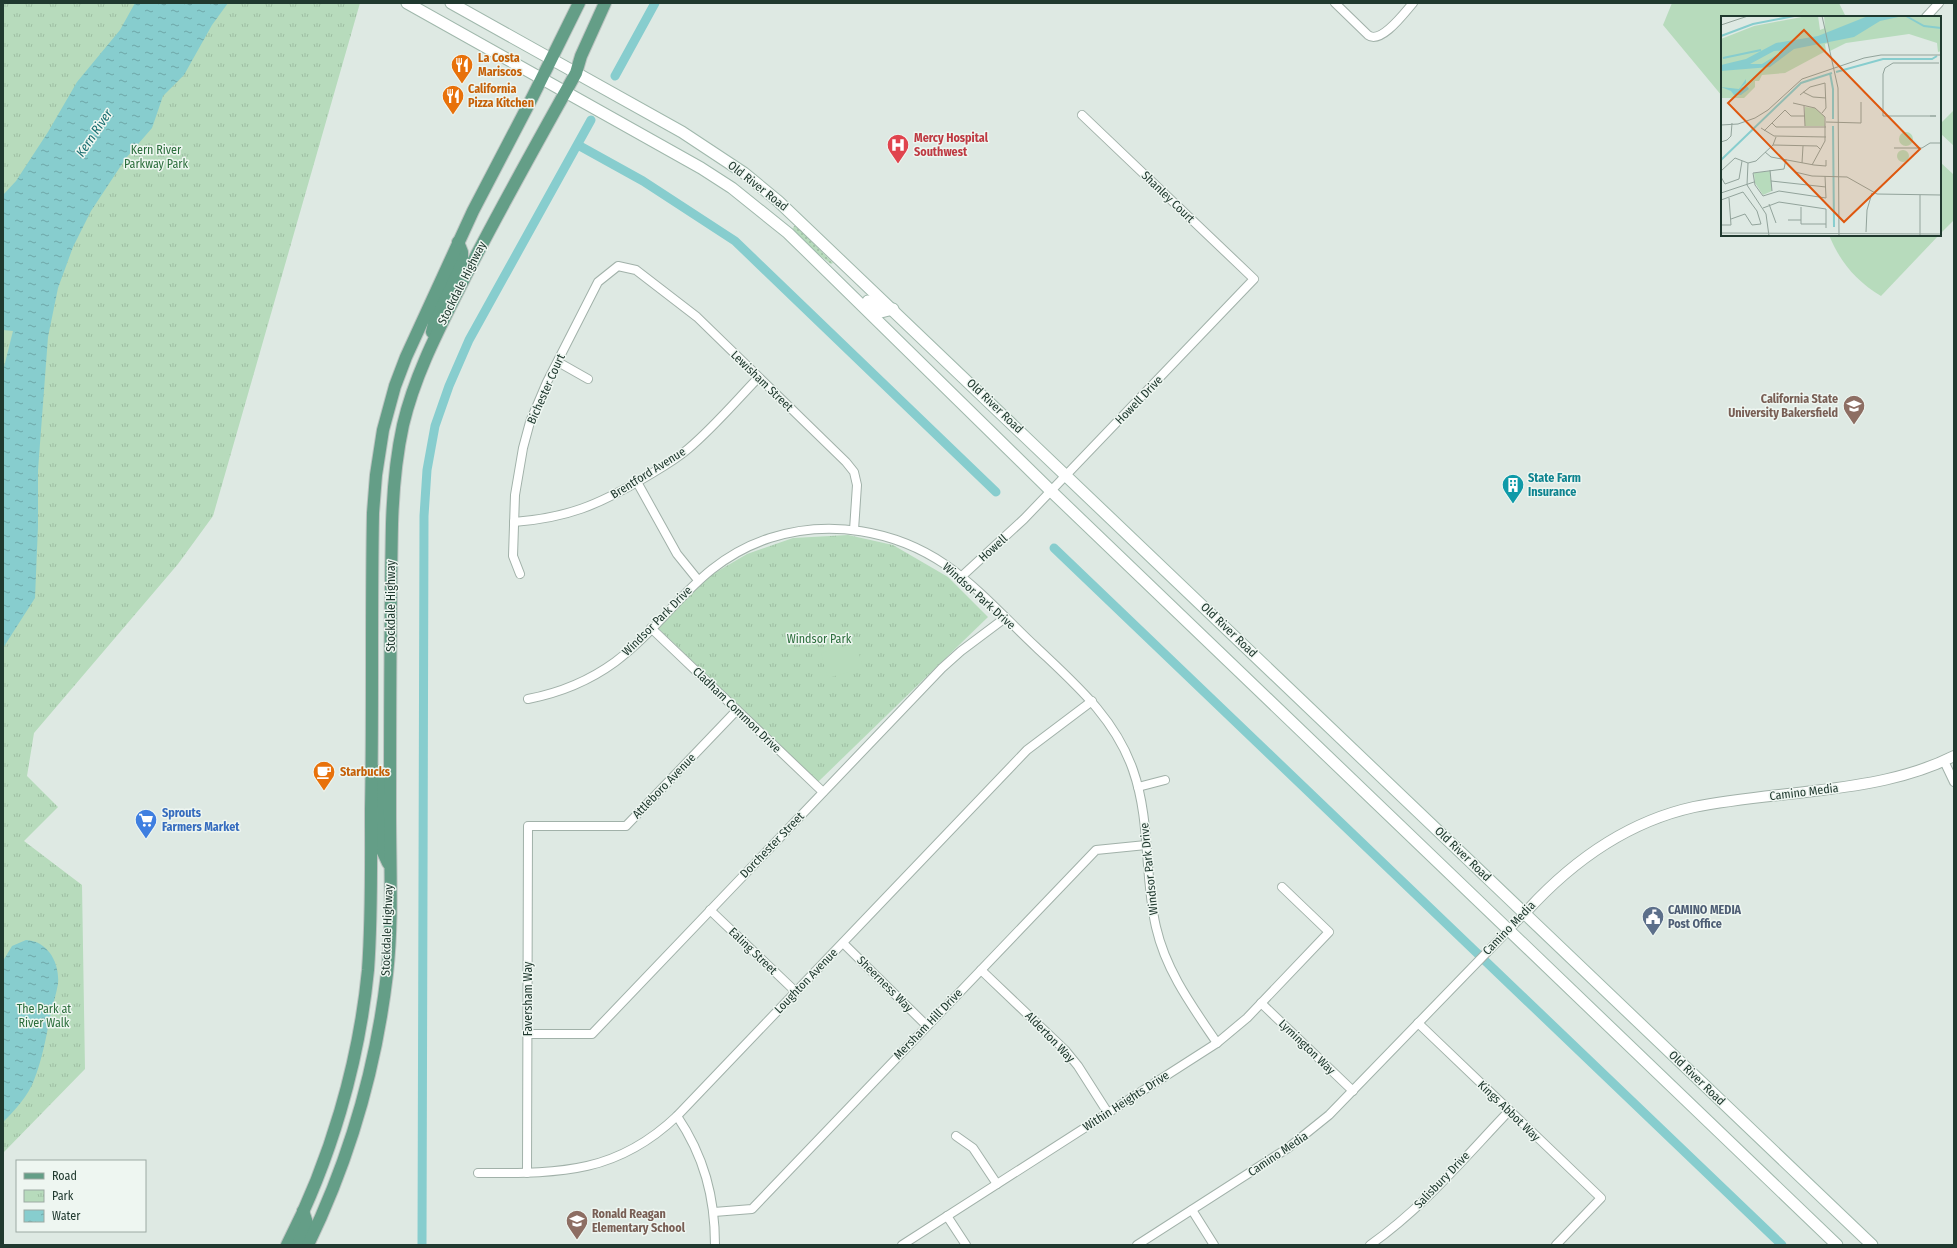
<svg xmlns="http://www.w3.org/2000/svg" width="1957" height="1248" font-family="'Fira Sans Condensed',sans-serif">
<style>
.grass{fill:url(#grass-dots)}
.park{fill:url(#park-tufts)}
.garden{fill:#b7dbbc}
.water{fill:url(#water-ripples)}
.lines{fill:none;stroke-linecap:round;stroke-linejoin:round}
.canal{stroke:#87cdce;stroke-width:9}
.minor-casing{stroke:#a1b1a9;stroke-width:10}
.tertiary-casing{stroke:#a1b1a9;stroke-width:12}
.secondary-casing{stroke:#a0b8ac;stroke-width:13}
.primary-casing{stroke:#bcc4c1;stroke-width:14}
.minor{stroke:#fff;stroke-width:8}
.tertiary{stroke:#fff;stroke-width:10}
.secondary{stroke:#fff;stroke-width:11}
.primary{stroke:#649e87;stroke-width:12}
.labels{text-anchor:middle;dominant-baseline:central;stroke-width:3;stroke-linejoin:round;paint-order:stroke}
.food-label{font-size:12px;font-weight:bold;fill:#c56008;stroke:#eef6f1;text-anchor:start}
.health-label{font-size:12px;font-weight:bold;fill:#be3a42;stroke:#eef6f1;text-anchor:start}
.park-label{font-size:12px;fill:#2c6e3c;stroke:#eef6f1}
.street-label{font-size:12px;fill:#20392f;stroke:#eef6f1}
.education-label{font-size:12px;font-weight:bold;fill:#785e54;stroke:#eef6f1;text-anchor:end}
.culture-label{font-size:12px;font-weight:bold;fill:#0d838f;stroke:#eef6f1;text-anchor:start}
.shop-label{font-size:12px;font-weight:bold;fill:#366cbe;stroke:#eef6f1;text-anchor:start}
.service-label{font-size:12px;font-weight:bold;fill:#4e5e75;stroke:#eef6f1;text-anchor:start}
.water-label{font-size:13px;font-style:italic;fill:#1c7072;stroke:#eef6f1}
.inset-river{fill:none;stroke:#87cdce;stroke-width:2}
.inset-road{fill:none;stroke:#92a39b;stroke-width:1}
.view{fill:#de570e;fill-opacity:0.15;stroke:#de570e;stroke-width:2}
.inset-edge{fill:none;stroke:#20392f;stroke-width:2}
</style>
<defs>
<pattern id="grass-dots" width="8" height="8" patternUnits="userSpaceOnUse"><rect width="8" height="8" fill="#b7dbbc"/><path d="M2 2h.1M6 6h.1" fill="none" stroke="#9dbda2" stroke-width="1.8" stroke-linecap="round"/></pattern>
<pattern id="park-tufts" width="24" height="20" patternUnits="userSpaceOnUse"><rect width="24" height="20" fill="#b7dbbc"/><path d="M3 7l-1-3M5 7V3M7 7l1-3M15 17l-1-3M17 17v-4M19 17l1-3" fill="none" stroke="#9dbda2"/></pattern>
<pattern id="water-ripples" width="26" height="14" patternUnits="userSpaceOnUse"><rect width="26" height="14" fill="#87cdce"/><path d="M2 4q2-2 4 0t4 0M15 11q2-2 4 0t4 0" fill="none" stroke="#6ea7a8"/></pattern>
</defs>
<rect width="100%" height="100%" fill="#dee9e3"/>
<!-- grass -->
<polygon class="grass" points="794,226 796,226 833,263 831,264 809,247 793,229"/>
<!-- park -->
<g class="park">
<polygon points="3,3 360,3 213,516 178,564 34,733 27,776 58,807 24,841 82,885 85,1069 3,1153"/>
<polygon points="848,535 893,545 948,577 988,617 818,782 658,628 706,578 747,554 793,538"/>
</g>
<!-- garden -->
<g class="garden">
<polygon points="1672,3 1839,3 1846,17 1722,17 1722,96 1663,25"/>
<polygon points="1954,110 1954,146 1940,133 1940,124"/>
<polygon points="1940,162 1954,175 1954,220 1940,234"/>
<path d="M 1829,235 L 1939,235 L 1881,296 C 1856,281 1840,262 1829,235 Z"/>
<polygon points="856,643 863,668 828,678 821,653"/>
</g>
<!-- water -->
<g class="water">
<polygon points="135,3 228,3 212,25 184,75 163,96 152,128 126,158 91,211 73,247 58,288 48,337 38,470 38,526 35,598 3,648 3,371 13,331 3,330 3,195 16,181 48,132 77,82 120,30"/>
<path d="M 26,940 C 48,941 60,963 58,984 C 56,995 52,1007 50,1017 C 46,1038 42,1060 34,1080 C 28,1096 15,1110 3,1122 L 3,961 L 12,946 Z"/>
</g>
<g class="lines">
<!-- canal -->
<g class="canal">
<polyline points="615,76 655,3"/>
<polyline points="578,145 643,181 735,241 996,492"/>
<path d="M 1054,548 C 1298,779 1538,1014 1782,1245"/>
<polyline points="422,1245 424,516 427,470 435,426 449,386 469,340 591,120"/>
</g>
<!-- minor casing -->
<g class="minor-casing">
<g id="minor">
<path d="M 1335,3 L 1368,35 C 1381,45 1405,12 1413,3"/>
<polyline points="1926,17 1939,3"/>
<polyline points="558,362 588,379"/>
<polyline points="637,482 677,554 698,580"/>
<path d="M 514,522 C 567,518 598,505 644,478 C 659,469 674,461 688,449 C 713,428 735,402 758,378"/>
<polyline points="520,574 513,556 515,495 523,448 530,422 547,382 598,282 618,266 636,270 697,317 846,462 854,472 857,485 854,530"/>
<polyline points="961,577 1024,519 1254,279 1082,115"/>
<polyline points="651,628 823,792"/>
<path d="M 528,699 C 559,693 589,681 615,662 C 672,619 696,562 770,538 C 829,519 895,530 946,565 C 979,588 1007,620 1036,647 C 1075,684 1115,718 1133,770 C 1151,821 1144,876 1156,927 C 1166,971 1192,1006 1217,1043"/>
<polyline points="1944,761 1954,782"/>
<polyline points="1138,787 1165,780"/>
<polyline points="710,910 796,992"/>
<polyline points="843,943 927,1026"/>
<polyline points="981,970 1065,1050 1078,1066 1108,1113"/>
<polyline points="1261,1003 1353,1091"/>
<polyline points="1418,1023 1601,1198 1556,1245"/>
<polyline points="528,1034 592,1034 942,668 961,651 1005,618"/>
<path d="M 677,1116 C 704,1156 715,1197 715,1245"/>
<polyline points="956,1136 973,1148 997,1184"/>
<path d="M 478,1173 C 558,1173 615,1175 677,1116 L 1027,750 L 1092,701"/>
<polyline points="527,1173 528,826 626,826 737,710"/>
<polyline points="1192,1210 1214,1245"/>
<polyline points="714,1212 752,1209 1096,850 1146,845"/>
<polyline points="947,1216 966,1245"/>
<polyline points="902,1245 1217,1043 1247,1018 1329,932 1282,887"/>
<polyline points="1137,1245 1288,1148 1329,1115 1525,913"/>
<path d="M 1370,1245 C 1423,1208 1465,1157 1509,1111"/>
</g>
</g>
<!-- tertiary casing -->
<g class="tertiary-casing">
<path id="tertiary" d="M 1525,913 C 1571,862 1626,822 1694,807 C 1733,799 1774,796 1814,791 C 1863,785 1910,778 1954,756"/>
</g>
<!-- secondary casing -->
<g class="secondary-casing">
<g id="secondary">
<polyline points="407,3 701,168 732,188 788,233 1051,491 1837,1245"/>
<polyline points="451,3 682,132 744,173 778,201 1872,1245"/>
<polyline points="868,301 881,312 893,309"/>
</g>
</g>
<!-- primary casing -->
<g class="primary-casing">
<g id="primary">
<polyline points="432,332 435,319 462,262 462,252 458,242"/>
<polyline points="372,769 378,772 380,775 381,848 388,863"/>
<path d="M 287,1245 C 330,1162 359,1063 368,970 C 372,916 371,862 371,809 C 373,710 371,611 373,513 L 376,475 L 383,430 L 395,386 L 406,357 L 473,211 L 533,96 L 579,3"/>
<polyline points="298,1245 307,1223 303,1211"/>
<path d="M 308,1245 C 349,1160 376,1068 387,974 C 393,921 390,868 390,815 C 390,718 390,621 392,524 C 393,490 396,457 403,425 C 415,374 439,329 462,283 C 498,212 537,143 576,73 L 581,56 L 605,3"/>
</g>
</g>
<!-- minor -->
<use href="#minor" class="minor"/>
<!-- tertiary -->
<use href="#tertiary" class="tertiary"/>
<!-- secondary -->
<use href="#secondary" class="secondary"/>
<!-- primary -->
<use href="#primary" class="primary"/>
</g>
<!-- icons -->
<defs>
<g id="restaurant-pin" transform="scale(1.15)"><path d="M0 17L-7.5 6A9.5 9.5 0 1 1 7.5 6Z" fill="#e8710a" stroke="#eef6f1"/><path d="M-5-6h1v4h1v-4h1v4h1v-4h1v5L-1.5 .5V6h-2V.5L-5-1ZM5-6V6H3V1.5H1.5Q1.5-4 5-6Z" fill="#fff"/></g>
<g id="hospital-pin" transform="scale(1.15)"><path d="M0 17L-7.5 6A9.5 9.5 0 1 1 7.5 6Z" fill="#e0444e" stroke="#eef6f1"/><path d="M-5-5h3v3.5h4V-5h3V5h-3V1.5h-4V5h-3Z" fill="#fff"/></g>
<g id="university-pin" transform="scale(1.15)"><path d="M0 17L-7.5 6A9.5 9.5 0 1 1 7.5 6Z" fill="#8d6e63" stroke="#eef6f1"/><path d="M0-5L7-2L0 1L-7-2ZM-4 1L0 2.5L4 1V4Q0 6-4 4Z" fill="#fff"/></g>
<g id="building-pin" transform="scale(1.15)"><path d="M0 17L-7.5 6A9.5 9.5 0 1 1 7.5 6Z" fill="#0f9aa8" stroke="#eef6f1"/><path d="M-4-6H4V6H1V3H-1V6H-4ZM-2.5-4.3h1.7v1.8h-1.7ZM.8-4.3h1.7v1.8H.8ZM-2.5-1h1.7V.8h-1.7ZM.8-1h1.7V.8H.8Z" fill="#fff"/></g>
<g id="cafe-pin" transform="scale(1.15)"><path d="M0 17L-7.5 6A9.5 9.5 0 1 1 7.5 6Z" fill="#e8710a" stroke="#eef6f1"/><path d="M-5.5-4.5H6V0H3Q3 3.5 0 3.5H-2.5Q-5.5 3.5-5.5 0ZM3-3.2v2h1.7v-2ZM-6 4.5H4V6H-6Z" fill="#fff"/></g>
<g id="supermarket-pin" transform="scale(1.15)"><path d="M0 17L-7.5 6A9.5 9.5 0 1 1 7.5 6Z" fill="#3f7fe0" stroke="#eef6f1"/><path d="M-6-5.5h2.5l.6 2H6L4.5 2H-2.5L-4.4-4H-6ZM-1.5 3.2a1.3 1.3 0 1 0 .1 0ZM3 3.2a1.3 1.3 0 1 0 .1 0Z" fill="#fff"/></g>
<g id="civic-pin" transform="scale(1.15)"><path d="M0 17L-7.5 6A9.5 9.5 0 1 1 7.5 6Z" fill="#5c6f8a" stroke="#eef6f1"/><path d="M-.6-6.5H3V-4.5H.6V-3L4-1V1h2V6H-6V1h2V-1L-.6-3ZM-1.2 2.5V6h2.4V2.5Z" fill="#fff"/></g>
<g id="school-pin" transform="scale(1.15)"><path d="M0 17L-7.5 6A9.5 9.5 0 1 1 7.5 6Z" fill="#8d6e63" stroke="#eef6f1"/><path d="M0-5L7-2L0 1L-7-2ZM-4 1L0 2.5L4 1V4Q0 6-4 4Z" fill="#fff"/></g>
</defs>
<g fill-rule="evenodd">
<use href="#restaurant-pin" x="462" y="65"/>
<use href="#restaurant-pin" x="453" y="96"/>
<use href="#hospital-pin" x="898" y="145"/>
<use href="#university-pin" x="1854" y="406"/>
<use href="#building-pin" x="1513" y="485"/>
<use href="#cafe-pin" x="324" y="772"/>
<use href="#supermarket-pin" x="146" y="820"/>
<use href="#civic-pin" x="1653" y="917"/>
<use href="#school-pin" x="577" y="1221"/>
</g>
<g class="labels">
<!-- food labels -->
<g class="food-label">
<text x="478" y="58">La Costa<tspan x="478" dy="14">Mariscos</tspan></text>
<text x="468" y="89">California<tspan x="468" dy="14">Pizza Kitchen</tspan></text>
<text x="340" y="772">Starbucks</text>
</g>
<!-- health labels -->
<g class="health-label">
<text x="914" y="138">Mercy Hospital<tspan x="914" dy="14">Southwest</tspan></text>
</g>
<!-- park labels -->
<g class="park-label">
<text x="156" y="150">Kern River<tspan x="156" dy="14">Parkway Park</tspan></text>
<text x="819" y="639">Windsor Park</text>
<text x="44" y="1009">The Park at<tspan x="44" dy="14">River Walk</tspan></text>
</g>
<!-- street labels -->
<g class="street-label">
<text transform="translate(758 186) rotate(38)">Old River Road</text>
<text transform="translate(1168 197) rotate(44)">Shanley Court</text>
<text transform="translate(462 283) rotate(-63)">Stockdale Highway</text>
<text transform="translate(762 381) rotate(44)">Lewisham Street</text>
<text transform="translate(546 389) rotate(-66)">Bichester Court</text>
<text transform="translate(1139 400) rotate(-46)">Howell Drive</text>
<text transform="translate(995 406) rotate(44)">Old River Road</text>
<text transform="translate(648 473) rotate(-32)">Brentford Avenue</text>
<text transform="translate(993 548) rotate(-42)">Howell</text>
<text transform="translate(979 596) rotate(42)">Windsor Park Drive</text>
<text transform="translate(391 606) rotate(-90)">Stockdale Highway</text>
<text transform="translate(657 621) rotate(-45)">Windsor Park Drive</text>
<text transform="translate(1229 630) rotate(44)">Old River Road</text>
<text transform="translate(737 710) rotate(44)">Cladham Common Drive</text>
<text transform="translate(664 786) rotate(-46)">Attleboro Avenue</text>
<text transform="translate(1804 792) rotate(-7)">Camino Media</text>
<text transform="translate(772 845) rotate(-46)">Dorchester Street</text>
<text transform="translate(1463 854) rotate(44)">Old River Road</text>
<text transform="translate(1149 869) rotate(-96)">Windsor Park Drive</text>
<text transform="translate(1509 928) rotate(-46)">Camino Media</text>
<text transform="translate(387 930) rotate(-88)">Stockdale Highway</text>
<text transform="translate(753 951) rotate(44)">Ealing Street</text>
<text transform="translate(806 981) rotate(-46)">Loughton Avenue</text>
<text transform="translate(885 984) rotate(45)">Sheerness Way</text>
<text transform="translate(528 999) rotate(-90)">Faversham Way</text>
<text transform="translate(928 1024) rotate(-46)">Mersham Hill Drive</text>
<text transform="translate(1050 1037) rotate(46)">Alderton Way</text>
<text transform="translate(1307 1047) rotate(44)">Lymington Way</text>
<text transform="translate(1697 1078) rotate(44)">Old River Road</text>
<text transform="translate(1126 1101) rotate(-33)">Within Heights Drive</text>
<text transform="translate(1509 1111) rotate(44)">Kings Abbot Way</text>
<text transform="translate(1278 1154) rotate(-34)">Camino Media</text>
<text transform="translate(1442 1180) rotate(-46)">Salisbury Drive</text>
</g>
<!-- education labels -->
<g class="education-label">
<text x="1838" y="399">California State<tspan x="1838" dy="14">University Bakersfield</tspan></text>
<text x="592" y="1214" text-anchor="start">Ronald Reagan<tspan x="592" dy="14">Elementary School</tspan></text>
</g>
<!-- culture labels -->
<g class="culture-label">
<text x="1528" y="478">State Farm<tspan x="1528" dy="14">Insurance</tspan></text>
</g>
<!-- shop labels -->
<g class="shop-label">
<text x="162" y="813">Sprouts<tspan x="162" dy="14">Farmers Market</tspan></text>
</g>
<!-- service labels -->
<g class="service-label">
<text x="1668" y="910">CAMINO MEDIA<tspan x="1668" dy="14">Post Office</tspan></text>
</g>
<!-- water labels -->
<g class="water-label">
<text transform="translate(94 133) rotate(-56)">Kern River</text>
</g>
</g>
<!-- overview -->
<g transform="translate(1721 16)">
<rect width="220" height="220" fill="#dee9e3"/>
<path d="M 86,0 L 97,0 L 99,14 L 104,12 L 103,0 L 220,0 L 220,35 L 217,36 L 216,27 L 188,18 L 125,27 L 109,35 L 107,27 L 104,28 L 105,35 L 64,57 L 41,59 L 38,65 L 34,65 L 34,71 L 23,82 L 0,82 L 0,23 L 33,10 ZM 84,91 L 94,92 L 103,100 L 104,110 L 84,110 ZM 49,155 L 51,175 L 42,179 L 34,167 L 33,157 Z" fill="#b7dbbc"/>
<path d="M178 123a7 7 0 1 1 14 0a7 7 0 1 1-14 0ZM176 140a6 6 0 1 1 12 0a6 6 0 1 1-12 0Z" fill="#b7dbbc"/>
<path d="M 147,0 L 182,0 L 159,5 L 133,21 L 73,33 L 49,51 L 0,55 L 0,49 L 25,43 L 55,27 L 97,20 ZM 64,34 L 41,48 L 29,48 L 53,35 ZM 25,63 L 25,67 L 19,72 L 26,70 L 28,73 L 20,79 L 13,79 L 10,75 L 0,71 L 18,73 Z" fill="#87cdce" fill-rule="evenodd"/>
<path class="inset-river" d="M 185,0 L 203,10 L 220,12M 0,20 L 32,8 L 73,0M 2,42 L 40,34M 115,56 L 162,43 L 211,43 L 216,40M 109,57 L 112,73 L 112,103M 112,110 L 113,211M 0,144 L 80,67 L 111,57"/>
<path class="inset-road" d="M 101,0 L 117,72 L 118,220M 0,9 L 27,0M 82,76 L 92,81 L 105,82M 79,79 L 89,71 L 104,67 L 105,92 L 101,97M 72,87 L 94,92 L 104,101 L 104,125 L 91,149M 83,90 L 84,110M 209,100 L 215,100 L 162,100 L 162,58 L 164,52 L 172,47 L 218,47M 105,106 L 140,107 L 140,86M 51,107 L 55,111 L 105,111M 0,109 L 17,108 L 34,102 L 47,94 L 81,63 L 143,42 L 160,39 L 220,39M 40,112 L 53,120 L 105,121M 43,115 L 64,94 L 70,100 L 84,100M 0,126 L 6,124 L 10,120 L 11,107M 52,129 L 96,130 L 99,133M 173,132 L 201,132 L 209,127 L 220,127M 44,136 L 50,141 L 93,149 L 105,150 L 105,144M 65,143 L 63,153 L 32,157 L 34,169 L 42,180 L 58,175 L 105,182 L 104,160M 27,147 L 26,169 L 45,198 L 48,220M 81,147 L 82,130M 49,154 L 51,175M 0,155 L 14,142 L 27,147 L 35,145 L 52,129 L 55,121M 74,156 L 91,160 L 126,161 L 156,178 L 220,179M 0,161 L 4,168 L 18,163 L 21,145M 50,165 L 105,171M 0,177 L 33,166M 199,179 L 199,219M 0,184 L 22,176 L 36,195 L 40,208 L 31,209 L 24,198 L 10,203M 48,188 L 55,207M 80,191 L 80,208 L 105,208M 42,192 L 58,186 L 105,193 L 105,212M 67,204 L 80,204M 0,209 L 10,209 L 8,182M 145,216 L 146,194 L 151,177M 0,217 L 220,218"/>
<path class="view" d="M 83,14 L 199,133 L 123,206 L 7,87 Z"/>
<rect width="220" height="220" class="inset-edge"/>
</g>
<!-- border -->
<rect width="1957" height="1248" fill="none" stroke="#20392f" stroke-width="8"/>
<!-- legend -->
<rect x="16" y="1160" width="130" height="72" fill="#eef6f1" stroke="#9caaa3"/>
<rect x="24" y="1173" width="20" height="6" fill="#649e87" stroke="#9caaa3"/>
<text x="52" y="1180" font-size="12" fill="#20392f">Road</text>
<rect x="24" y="1190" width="20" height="12" fill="url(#park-tufts)" stroke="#9caaa3"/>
<text x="52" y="1200" font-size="12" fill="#20392f">Park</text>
<rect x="24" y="1210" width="20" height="12" fill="url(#water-ripples)" stroke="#9caaa3"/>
<text x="52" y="1220" font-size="12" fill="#20392f">Water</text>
</svg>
